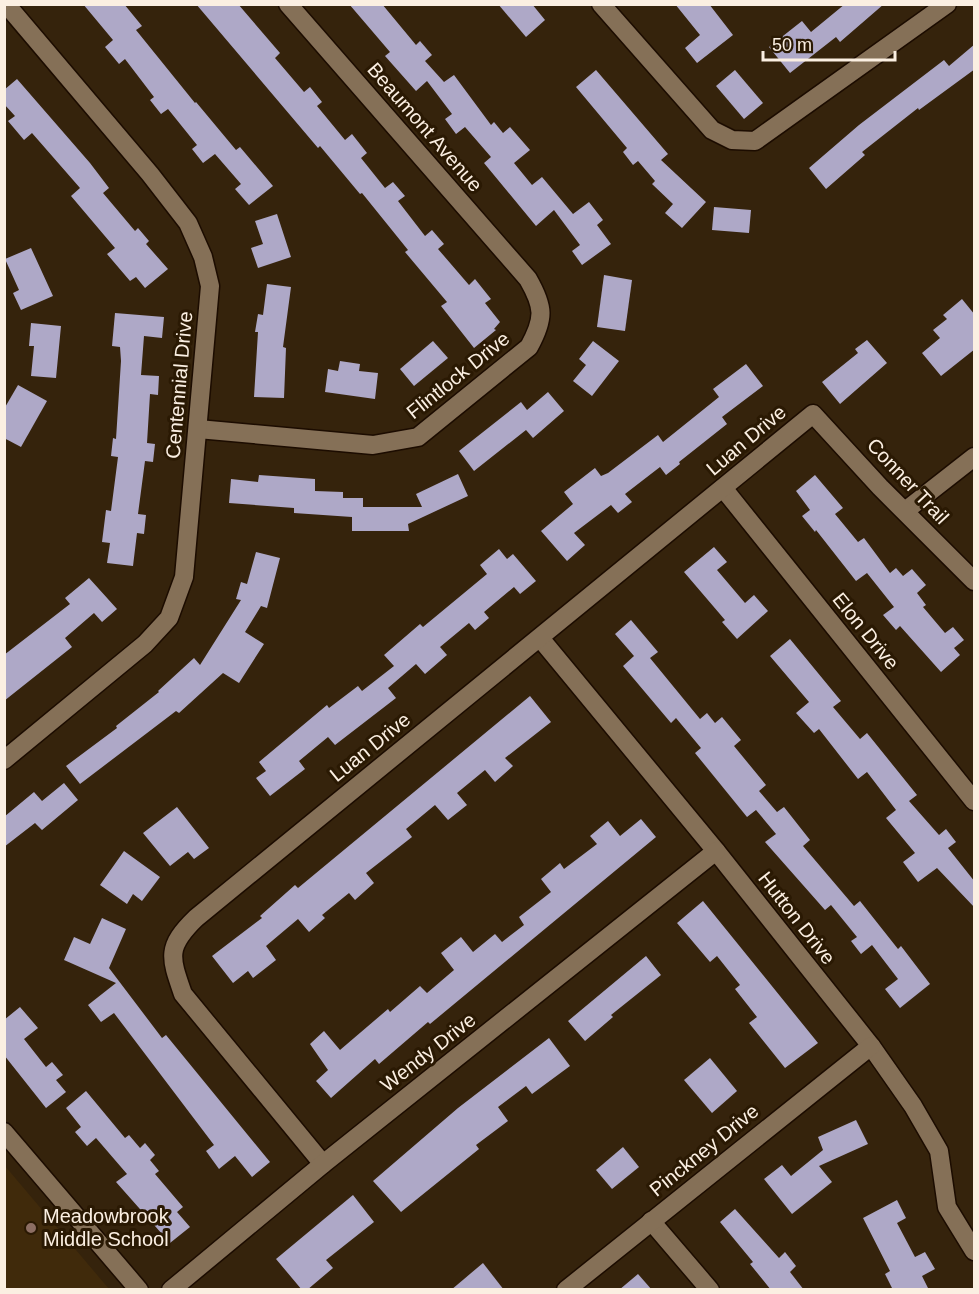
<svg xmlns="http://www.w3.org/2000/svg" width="979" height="1294" font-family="Arial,sans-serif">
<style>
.built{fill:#402a0b}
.building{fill:#aea8c7}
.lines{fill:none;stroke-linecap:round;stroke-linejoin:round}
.minor-casing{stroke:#1c0c00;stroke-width:21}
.minor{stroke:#857057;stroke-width:18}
.education-dot{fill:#8d6e63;stroke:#2a1903;stroke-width:2}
.labels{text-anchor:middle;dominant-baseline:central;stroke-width:6;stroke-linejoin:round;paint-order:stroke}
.street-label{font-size:20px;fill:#fbefe2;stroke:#2a1903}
.poi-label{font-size:20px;fill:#fbefe2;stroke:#2a1903;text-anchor:start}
</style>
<rect width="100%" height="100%" fill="#35230c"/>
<!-- built -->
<polygon class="built" points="5,1166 109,1289 5,1289"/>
<!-- building -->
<g class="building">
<polygon points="83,4 124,4 142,26 136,30 195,103 196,102 236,150 240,147 273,186 249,205 235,189 241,184 215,154 203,163 192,149 197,145 168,109 161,114 150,100 154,97 125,59 119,64 105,47 113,40"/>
<polygon points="196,4 238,4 280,53 275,58 304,92 310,87 322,102 317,106 345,140 352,134 367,153 361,158 385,188 393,182 405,196 398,201 425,236 432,230 444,244 438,249 469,285 475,279 491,299 485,303 500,322 494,329 496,330 474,348 441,306 447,302 405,252 408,250 362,193 360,194 320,146 318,148"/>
<polygon points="349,4 382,4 416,45 420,41 432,55 425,61 444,82 454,75 491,125 494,122 503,133 510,127 530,150 514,163 532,185 542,177 573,214 589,202 603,220 597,225 611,244 582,265 572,251 580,245 554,210 536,226 484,163 491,157 465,127 456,134 445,119 452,114 427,81 416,91 385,56 390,52"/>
<polygon points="498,4 532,4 545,20 526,37"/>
<polygon points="675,4 709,4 733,35 697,63 685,48 700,35"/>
<polygon points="845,4 884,4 840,42 836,37 790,73 769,47 802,21 811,32"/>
<polygon points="975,44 975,69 919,110 918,108 862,152 865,155 826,189 809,168 859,125 944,60 949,66"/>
<polygon points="596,70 668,154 661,160 706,202 682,228 665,213 673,204 652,184 655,181 638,161 633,165 623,152 627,148 576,87"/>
<polygon points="735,70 763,103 744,119 716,86"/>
<polygon points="17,79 90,163 109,188 103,193 135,231 138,228 149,241 146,244 168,269 145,288 136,277 130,281 107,254 115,248 71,196 80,188 32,133 24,140 8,121 15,116 4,104 4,90"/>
<polygon points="714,207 751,210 749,233 712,230"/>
<polygon points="277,214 291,257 258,268 251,248 263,244 255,221"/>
<polygon points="31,248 53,296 21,310 13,293 19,290 5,259"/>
<polygon points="604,275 632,280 625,331 597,327"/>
<polygon points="267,284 291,287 283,347 286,348 284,398 254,397 258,332 255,332 258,314 263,315"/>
<polygon points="962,299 975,315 975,349 941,376 922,353 940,338 933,330 947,319 943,315"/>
<polygon points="115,313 164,317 162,338 144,336 141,375 159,376 158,395 150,394 147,443 155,444 153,462 145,461 138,514 146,515 144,534 137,533 133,566 107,563 110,543 102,542 106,510 111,511 118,457 111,456 113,438 116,439 121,361 120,347 112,346"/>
<polygon points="31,323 61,326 56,378 31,376 34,346 29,346"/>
<polygon points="867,340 887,363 840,404 822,382 858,353 855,349"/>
<polygon points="433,341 448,358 414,386 400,369"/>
<polygon points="593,341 619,361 592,396 573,381 586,365 579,359"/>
<polygon points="340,361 360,364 359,371 378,373 375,399 325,392 328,369 338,371"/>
<polygon points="746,364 763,386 722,417 727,424 679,462 680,464 666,475 660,467 625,494 632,502 618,513 611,505 574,533 585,545 567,561 541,531 573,504 564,492 595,468 601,476 608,473 658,435 663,442 719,397 713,389"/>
<polygon points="18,385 47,401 21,447 4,438 4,409"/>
<polygon points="548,392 564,411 533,438 526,430 474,471 459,451 521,402 527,410"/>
<polygon points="458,474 468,496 408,524 409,531 352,531 352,517 294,513 294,508 229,503 231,479 258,482 259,475 315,479 315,491 343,492 343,498 363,498 363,507 422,507 416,494"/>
<polygon points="815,475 843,508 835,514 858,542 864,538 890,573 896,568 903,576 912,569 926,585 917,593 926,605 923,607 945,633 953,627 964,640 954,648 960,655 941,672 900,626 896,630 883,615 894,607 867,573 856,581 816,530 815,532 802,516 810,510 796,491"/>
<polygon points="714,547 727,562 717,570 745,603 754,595 768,611 737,639 722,622 725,620 684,572"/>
<polygon points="499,549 507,559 513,554 536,581 520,594 514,587 484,612 489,618 475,630 469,623 440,647 447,655 425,674 416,664 388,688 396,698 335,745 328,737 299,761 305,769 270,796 256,778 266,771 259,762 327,705 329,708 358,686 362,691 394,666 384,655 420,624 423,627 487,574 480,565"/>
<polygon points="256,552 280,558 267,608 261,606 245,632 264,644 239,683 223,673 179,713 176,711 80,784 66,766 117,728 116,726 159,692 158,691 194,658 200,665 241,600 236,599 241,582 247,584"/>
<polygon points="89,578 117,609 102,622 94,613 65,638 72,647 4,701 4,655 70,604 65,598"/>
<polygon points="631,620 658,652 650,658 700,719 707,713 715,723 722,717 741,740 734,746 766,785 759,791 777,812 784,807 810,840 803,846 854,906 860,901 898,949 901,946 930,984 900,1008 885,989 898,979 872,945 861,954 851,941 857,937 831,905 825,910 765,842 776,834 756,810 747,817 695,753 701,748 676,718 671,723 623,666 634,656 615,634"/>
<polygon points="790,639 841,701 833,707 860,739 867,733 917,795 909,801 939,835 946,829 956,842 948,848 975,882 975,908 937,868 918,882 903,862 915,853 886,818 896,810 867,772 858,779 819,729 814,733 796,713 809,702 770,656"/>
<polygon points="530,696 551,722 505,758 513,766 495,782 485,770 457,793 467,805 448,820 435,805 406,829 412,837 366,873 374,883 355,900 349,893 322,915 325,918 309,932 298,919 266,946 276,960 253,978 248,971 233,983 212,956 262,918 260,916 295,885 298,888"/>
<polygon points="64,783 78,800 42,830 35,823 4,847 4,817 34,792 42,801"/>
<polygon points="177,807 209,848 194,859 188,852 170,866 143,833"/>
<polygon points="641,819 656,837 430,1024 428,1022 379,1064 375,1059 331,1098 316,1081 328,1070 310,1044 324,1031 340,1050 388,1009 390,1012 420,986 427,993 454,970 441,953 461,937 473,952 495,934 502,942 524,925 519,917 551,892 541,879 560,863 564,869 597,844 590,836 608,821 620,836"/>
<polygon points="124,851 160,877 142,901 133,894 127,904 100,885"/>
<polygon points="703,901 818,1043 785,1068 749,1023 757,1017 735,989 740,985 717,956 710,962 677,923"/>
<polygon points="102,918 126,929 109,968 162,1038 166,1035 270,1162 252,1177 235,1156 219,1169 206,1151 214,1145 114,1013 101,1022 88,1005 116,983 64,960 74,937 90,944"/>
<polygon points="646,956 661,975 611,1015 613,1017 585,1041 568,1021"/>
<polygon points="20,1007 38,1028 24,1039 46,1067 52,1062 63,1075 56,1080 66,1092 46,1108 4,1055 4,1020"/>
<polygon points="549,1038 570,1066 532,1094 526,1086 498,1107 508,1121 476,1145 479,1149 401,1212 373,1181 458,1108"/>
<polygon points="710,1058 737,1091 712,1113 684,1080"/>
<polygon points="86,1091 125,1138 129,1135 140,1148 145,1143 155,1155 150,1160 159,1171 155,1174 183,1207 177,1212 190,1227 170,1243 116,1182 127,1174 96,1138 87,1146 75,1132 81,1127 66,1108"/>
<polygon points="856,1120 868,1144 819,1166 832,1182 792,1214 764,1179 782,1165 791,1176 823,1150 818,1137"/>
<polygon points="623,1147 639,1167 612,1189 596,1170"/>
<polygon points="353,1195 374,1222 326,1260 333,1268 307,1290 302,1290 276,1259"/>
<polygon points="897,1200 906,1218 897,1223 915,1257 925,1252 935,1269 922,1276 929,1290 893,1290 885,1274 890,1271 863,1218"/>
<polygon points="735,1209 779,1258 785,1252 796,1266 790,1272 804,1290 771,1290 750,1264 753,1262 720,1222"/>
<polygon points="483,1263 504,1290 451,1290"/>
<polygon points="638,1274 652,1290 619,1290"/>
</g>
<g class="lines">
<!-- minor casing -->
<g class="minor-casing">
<g id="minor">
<polyline points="601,4 712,130 732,140 755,141 947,4"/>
<path d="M 198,429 L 373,445 L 418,437 L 529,347 C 545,318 544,307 528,279 L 288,4"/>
<polyline points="723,488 974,801"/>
<polyline points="905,511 974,457"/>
<polyline points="540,638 716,851 871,1046 913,1106 939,1151 947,1207 974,1251"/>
<polyline points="4,760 145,644 169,618 184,577 210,286 203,257 188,223 150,174 6,4"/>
<polyline points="4,1132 139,1290"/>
<path d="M 323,1164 L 183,994 C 170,957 166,947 196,918 L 813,414 L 880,487 L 974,581"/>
<polyline points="651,1221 710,1290"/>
<polyline points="171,1290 323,1164 716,851"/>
<polyline points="566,1290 871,1046"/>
</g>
</g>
<!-- minor -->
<use href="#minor" class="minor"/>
</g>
<!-- markers -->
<circle class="education-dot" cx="31" cy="1228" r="6"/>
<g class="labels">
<!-- street labels -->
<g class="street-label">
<text transform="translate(425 127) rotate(49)">Beaumont Avenue</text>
<text transform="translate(458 375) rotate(-39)">Flintlock Drive</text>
<text transform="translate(179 385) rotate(-85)">Centennial Drive</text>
<text transform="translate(746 440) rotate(-40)">Luan Drive</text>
<text transform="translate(908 481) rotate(47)">Conner Trail</text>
<text transform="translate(866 631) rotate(51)">Elon Drive</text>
<text transform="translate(370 747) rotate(-39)">Luan Drive</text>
<text transform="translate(797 918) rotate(52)">Hutton Drive</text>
<text transform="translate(428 1052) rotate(-38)">Wendy Drive</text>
<text transform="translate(704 1150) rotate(-39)">Pinckney Drive</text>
</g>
<!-- poi labels -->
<g class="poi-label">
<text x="43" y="1216">Meadowbrook<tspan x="43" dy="23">Middle School</tspan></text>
</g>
</g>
<!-- border -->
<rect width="979" height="1294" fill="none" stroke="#fbefe2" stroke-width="12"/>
<!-- scale -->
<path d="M763 51v9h132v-9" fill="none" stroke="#fbefe2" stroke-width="3"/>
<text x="772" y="51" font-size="18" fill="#fbefe2" stroke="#2a1903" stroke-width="4.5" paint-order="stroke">50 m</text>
</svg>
